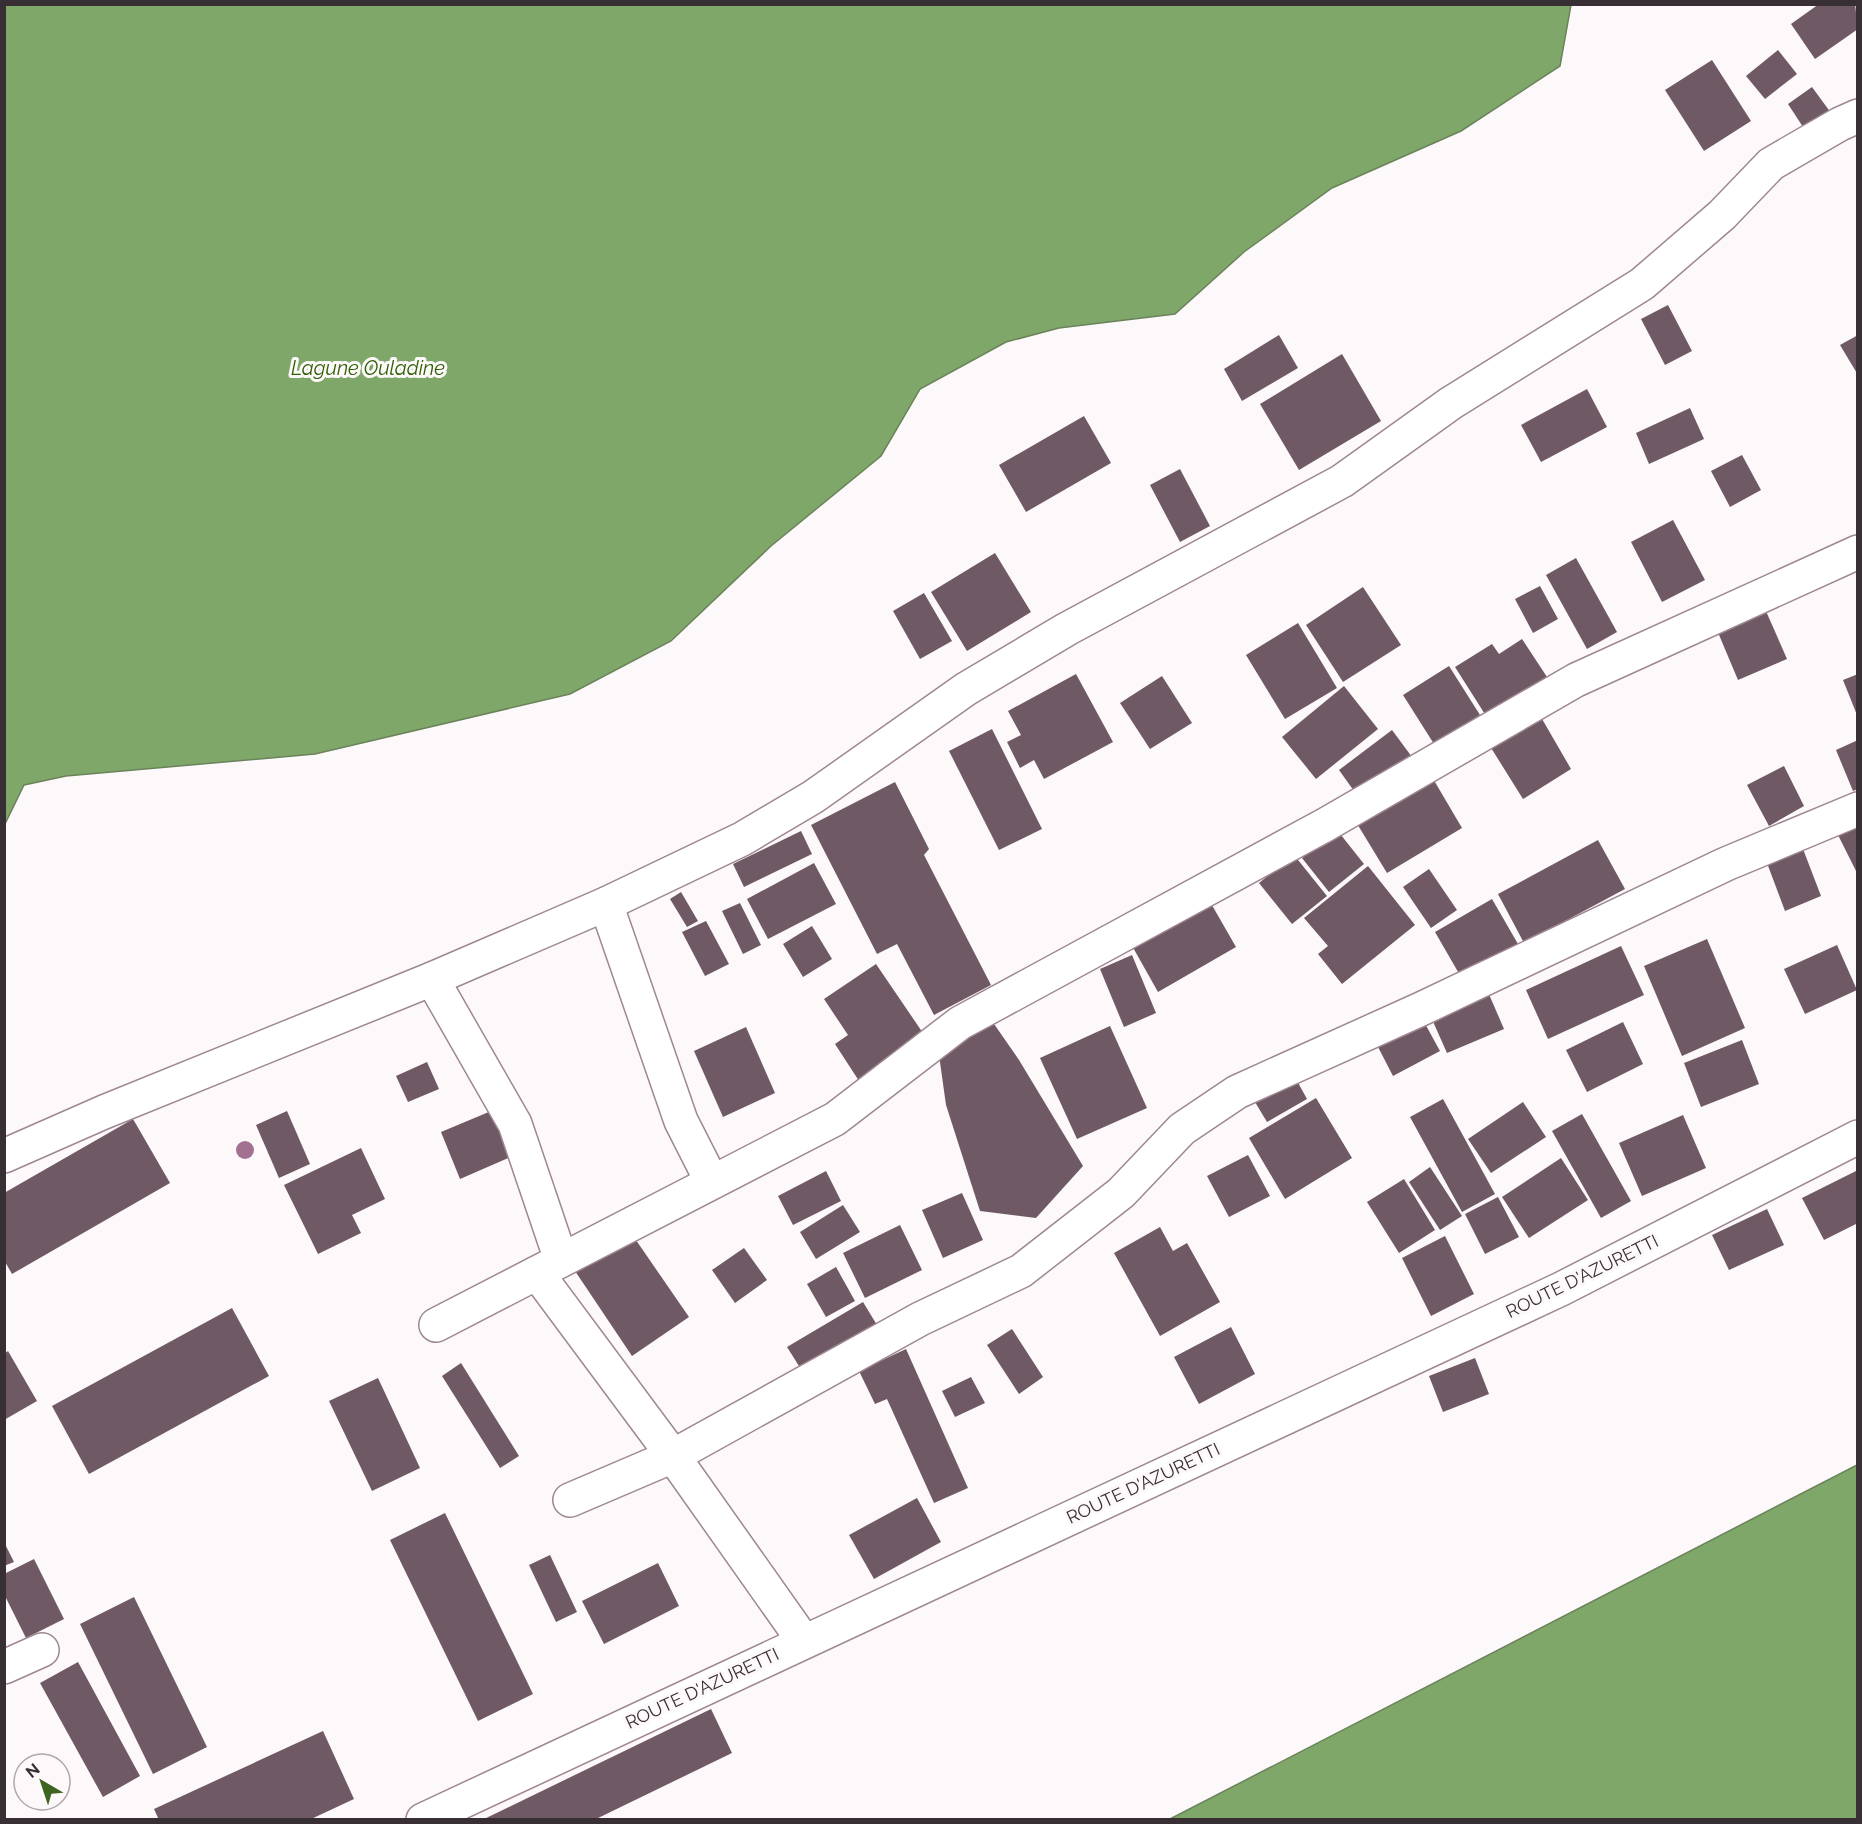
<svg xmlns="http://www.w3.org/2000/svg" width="1862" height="1824" font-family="Raleway,sans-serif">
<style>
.water{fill:#80a76a;stroke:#6a835a;stroke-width:1.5}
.building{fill:#6f5964}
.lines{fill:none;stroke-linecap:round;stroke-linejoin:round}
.minor-casing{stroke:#9e8793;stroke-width:36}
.tertiary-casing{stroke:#9e8793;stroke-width:36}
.minor{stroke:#fff;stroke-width:33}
.tertiary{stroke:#fff;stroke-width:33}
.tree{fill:#a27192}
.labels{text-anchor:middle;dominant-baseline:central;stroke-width:6;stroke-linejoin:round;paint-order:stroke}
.street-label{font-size:18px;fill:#382f34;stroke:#fdf8fa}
.water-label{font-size:20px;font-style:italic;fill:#306003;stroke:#fdf8fa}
</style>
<rect width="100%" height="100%" fill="#fdf8fa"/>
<!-- water -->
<g class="water">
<polygon points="5,4 1571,4 1571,5 1560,66 1461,131 1332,188 1244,252 1175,314 1059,328 1006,342 920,389 881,456 771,546 671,641 570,694 315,754 66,776 24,785 5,824"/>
<polygon points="1857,1465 1857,1819 1170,1819"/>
</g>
<!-- building -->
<g class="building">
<polygon points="1819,4 1855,4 1858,29 1815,59 1791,24"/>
<polygon points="1778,50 1797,74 1765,99 1746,76"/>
<polygon points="1712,60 1751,121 1704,151 1665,90"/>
<polygon points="1812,87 1831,113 1805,130 1788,104"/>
<polygon points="1668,305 1692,351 1665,365 1641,319"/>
<polygon points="1279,335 1298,368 1242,401 1224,369"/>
<polygon points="1858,335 1858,375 1840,345"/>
<polygon points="1342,354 1381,421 1299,470 1260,404"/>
<polygon points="1587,389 1607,427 1541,462 1521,425"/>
<polygon points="1690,408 1704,439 1649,464 1636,433"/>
<polygon points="1084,416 1111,463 1026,512 999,465"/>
<polygon points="1742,455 1761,490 1730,507 1711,471"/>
<polygon points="1180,469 1210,526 1180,542 1150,485"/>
<polygon points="1673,520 1705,580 1662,602 1631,542"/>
<polygon points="995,553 1031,612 967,651 931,592"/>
<polygon points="1576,558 1617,632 1587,649 1546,575"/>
<polygon points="1540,586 1558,619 1533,633 1515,599"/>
<polygon points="1363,587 1401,645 1343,682 1306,625"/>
<polygon points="924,593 952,641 920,659 893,611"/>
<polygon points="1762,602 1787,659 1738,680 1714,623"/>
<polygon points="1298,623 1337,688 1285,719 1246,655"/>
<polygon points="1522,639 1549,680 1488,719 1455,667 1492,644 1499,654"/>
<polygon points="1449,666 1480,715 1434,744 1403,695"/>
<polygon points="1076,674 1113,742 1044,779 1034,760 1020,768 1007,742 1021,735 1008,711"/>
<polygon points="1858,674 1858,715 1857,715 1843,680"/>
<polygon points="1162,676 1192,723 1150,749 1120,703"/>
<polygon points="1344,686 1378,729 1316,779 1282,737"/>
<polygon points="1538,712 1571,769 1523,799 1488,743"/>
<polygon points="992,729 1042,829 999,850 949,751"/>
<polygon points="1392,730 1412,757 1359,798 1339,770"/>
<polygon points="1858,740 1858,789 1853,791 1836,750"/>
<polygon points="1784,766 1804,806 1769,826 1747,785"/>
<polygon points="1432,777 1462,828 1387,873 1356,822"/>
<polygon points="895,782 929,849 924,855 991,985 934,1015 897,944 877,954 811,825"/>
<polygon points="1858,818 1858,875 1835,829"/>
<polygon points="1337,830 1364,864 1329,892 1302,858"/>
<polygon points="801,831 812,854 744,887 733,864"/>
<polygon points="1598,840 1625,889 1524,943 1498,894"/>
<polygon points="1803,849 1821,896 1785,911 1767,863"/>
<polygon points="1294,855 1327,896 1292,924 1259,883"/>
<polygon points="814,863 836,904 768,939 747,899"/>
<polygon points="1368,866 1415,925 1342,984 1318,954 1328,946 1304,918"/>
<polygon points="1429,869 1457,910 1431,928 1403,887"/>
<polygon points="681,892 698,921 687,927 670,899"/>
<polygon points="1492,899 1518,944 1461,977 1435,932"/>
<polygon points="1209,900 1236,947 1158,992 1131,944"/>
<polygon points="740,903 761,945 743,954 722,911"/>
<polygon points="706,921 729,964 705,976 682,932"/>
<polygon points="812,926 832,959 803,977 783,944"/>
<polygon points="1707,939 1745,1028 1682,1056 1644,966"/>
<polygon points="1837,945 1857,990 1805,1014 1784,969"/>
<polygon points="1621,946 1644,995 1548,1039 1526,990"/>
<polygon points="1132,955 1156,1013 1124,1027 1100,969"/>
<polygon points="876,964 927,1039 861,1084 835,1044 848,1035 824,999"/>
<polygon points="1488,992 1504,1029 1447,1053 1431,1017"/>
<polygon points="1423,1020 1440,1051 1393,1076 1377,1045"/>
<polygon points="992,1021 1019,1060 1083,1166 1036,1218 980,1211 946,1105 939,1055"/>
<polygon points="1623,1022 1643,1064 1587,1092 1566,1050"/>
<polygon points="1110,1026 1147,1108 1077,1139 1040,1058"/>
<polygon points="746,1027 775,1093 723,1117 694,1051"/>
<polygon points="1742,1040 1759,1084 1701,1107 1684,1063"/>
<polygon points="427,1062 439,1089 408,1102 396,1076"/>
<polygon points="1296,1079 1307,1099 1267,1122 1255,1102"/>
<polygon points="1316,1098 1352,1158 1285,1199 1249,1138"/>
<polygon points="1443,1099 1495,1194 1462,1212 1410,1117"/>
<polygon points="1523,1102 1546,1137 1491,1173 1468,1139"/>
<polygon points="496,1109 515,1155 460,1179 441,1132"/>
<polygon points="287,1111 310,1164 279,1178 256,1125"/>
<polygon points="1582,1114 1631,1201 1601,1218 1552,1131"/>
<polygon points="1683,1115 1706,1168 1642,1196 1619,1143"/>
<polygon points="133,1119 170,1183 12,1274 4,1260 4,1193"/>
<polygon points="361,1148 385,1199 352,1215 361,1233 318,1254 284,1185"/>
<polygon points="1248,1155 1270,1196 1229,1217 1207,1176"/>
<polygon points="1561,1158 1588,1200 1529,1238 1502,1197"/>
<polygon points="1430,1167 1462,1216 1440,1230 1409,1182"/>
<polygon points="1858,1170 1858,1223 1824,1240 1802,1198"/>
<polygon points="826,1171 841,1201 793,1225 778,1196"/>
<polygon points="1404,1179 1435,1230 1399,1253 1367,1202"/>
<polygon points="962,1193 983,1240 943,1258 922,1210"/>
<polygon points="1498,1197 1519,1237 1485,1254 1465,1214"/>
<polygon points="843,1205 860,1232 816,1259 800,1232"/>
<polygon points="1767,1209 1784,1245 1729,1270 1712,1235"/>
<polygon points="900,1225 922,1270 865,1298 843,1253"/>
<polygon points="1160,1227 1173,1251 1187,1243 1220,1302 1160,1336 1114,1253"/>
<polygon points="629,1230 689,1317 632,1356 573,1268"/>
<polygon points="1445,1236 1474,1294 1431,1316 1402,1258"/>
<polygon points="744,1248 767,1280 735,1303 712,1270"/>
<polygon points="836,1267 855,1301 826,1317 807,1284"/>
<polygon points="863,1302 880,1330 804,1374 787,1347"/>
<polygon points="232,1308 269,1376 89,1474 52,1406"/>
<polygon points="1231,1327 1255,1374 1199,1404 1174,1357"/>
<polygon points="1012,1329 1043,1377 1019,1394 987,1345"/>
<polygon points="906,1349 968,1488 934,1503 887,1399 875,1404 859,1371"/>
<polygon points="8,1351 37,1401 4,1420 4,1354"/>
<polygon points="1475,1358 1489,1394 1443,1412 1429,1376"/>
<polygon points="461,1363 519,1456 500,1468 442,1376"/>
<polygon points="971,1377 985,1403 955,1417 942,1391"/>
<polygon points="378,1378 420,1468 372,1491 329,1401"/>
<polygon points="917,1498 941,1542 874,1579 849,1535"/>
<polygon points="445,1513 533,1694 478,1721 390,1540"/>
<polygon points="4,1542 14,1562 4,1566"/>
<polygon points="550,1555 577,1612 556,1622 529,1565"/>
<polygon points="34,1559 64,1619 26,1638 4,1594 4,1574"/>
<polygon points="658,1563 679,1606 604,1644 582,1601"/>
<polygon points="134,1597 207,1747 153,1774 80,1624"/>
<polygon points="78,1662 140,1776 103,1797 40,1683"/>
<polygon points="711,1709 732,1753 594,1820 482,1820"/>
<polygon points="323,1731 354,1799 309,1820 159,1820 154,1809"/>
</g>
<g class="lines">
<!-- minor casing -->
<g class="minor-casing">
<g id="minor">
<polyline points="606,904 681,1121 712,1182"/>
<polyline points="432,979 515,1124 561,1260"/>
<polyline points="4,1156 104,1112 432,979 606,904 742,839 813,797 966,689 1067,629 1342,481 1451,403 1642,284 1722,215 1771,164 1840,124 1858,116"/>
<polyline points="537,1273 673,1456 803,1640"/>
<polyline points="436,1325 835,1119 960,1023 1325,825 1576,680 1858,552"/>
<polyline points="570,1500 673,1456 920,1319 1021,1271 1121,1193 1182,1129 1237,1092 1421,1009 1726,864 1858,809"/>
<polyline points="4,1667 42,1650"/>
</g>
</g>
<!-- tertiary casing -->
<g class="tertiary-casing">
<polyline id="tertiary" points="423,1820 1561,1289 1858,1137"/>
</g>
<!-- minor -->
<use href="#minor" class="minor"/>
<!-- tertiary -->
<use href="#tertiary" class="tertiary"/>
</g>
<!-- trees -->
<circle class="tree" cx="245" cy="1150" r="9"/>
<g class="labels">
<!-- street labels -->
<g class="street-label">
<text transform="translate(1582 1276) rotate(-26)">ROUTE D'AZURETTI</text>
<text transform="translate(1143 1483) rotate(-25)">ROUTE D'AZURETTI</text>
<text transform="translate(702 1688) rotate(-25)">ROUTE D'AZURETTI</text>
</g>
<!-- water labels -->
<g class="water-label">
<text x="368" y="368">Lagune Ouladine</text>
</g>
</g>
<!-- border -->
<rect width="1862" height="1824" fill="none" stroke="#382f34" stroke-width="12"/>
<!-- north arrow -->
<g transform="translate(42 1782) rotate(321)"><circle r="28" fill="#fdf8fa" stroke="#aea8ab" stroke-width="1.5"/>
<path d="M0-4.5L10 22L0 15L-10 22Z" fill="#3d6521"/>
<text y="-9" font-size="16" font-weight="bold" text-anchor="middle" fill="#382f34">N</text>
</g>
</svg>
